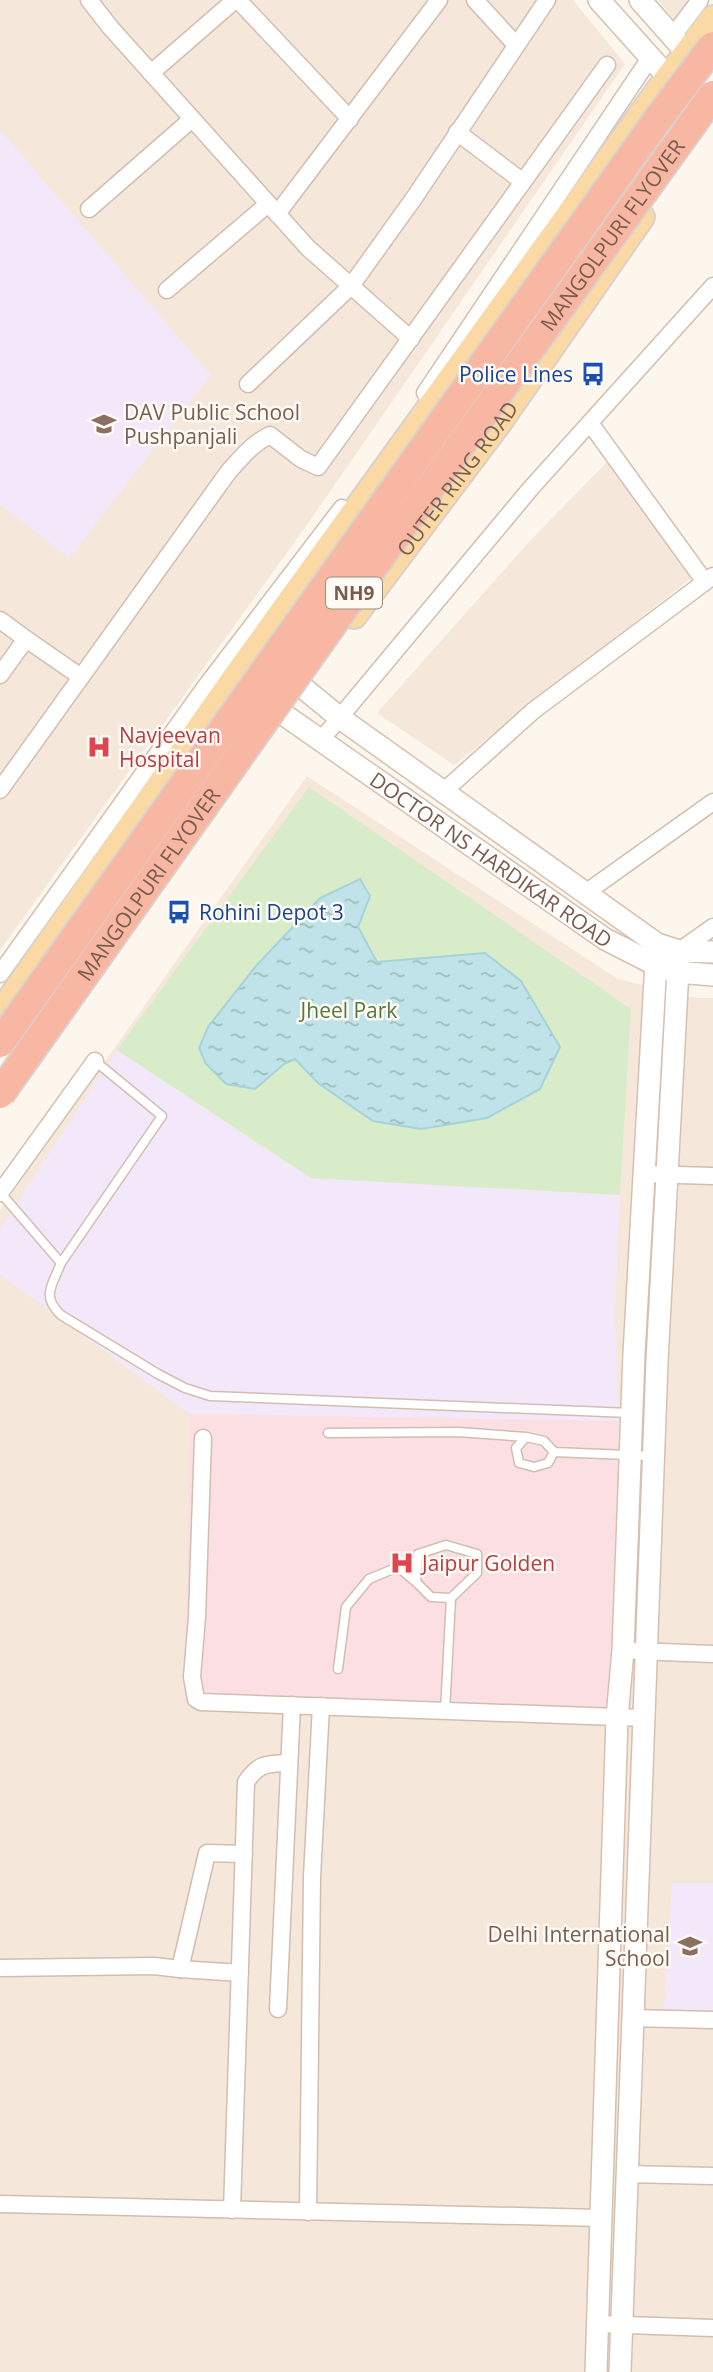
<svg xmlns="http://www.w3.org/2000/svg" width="713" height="2372" font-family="'Open Sans',sans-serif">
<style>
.residential{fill:#f5e8da}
.education{fill:#f3e8fa}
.medical{fill:#fbdfe3}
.park{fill:#d8ecc9}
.water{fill:url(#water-ripples);stroke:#a5d3da;stroke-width:2}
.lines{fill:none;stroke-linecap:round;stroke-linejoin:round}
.lane-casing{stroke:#d1beb0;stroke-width:11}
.street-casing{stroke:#d1beb0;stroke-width:19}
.secondary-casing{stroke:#d6c0b0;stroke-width:24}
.primary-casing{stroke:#dad1cd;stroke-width:28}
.lane{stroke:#fff;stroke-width:8}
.street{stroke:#fff;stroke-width:16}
.secondary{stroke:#fff;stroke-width:21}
.primary{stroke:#fbd9a5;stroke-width:24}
.highway-bridge-casing{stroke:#dad1cd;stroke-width:32;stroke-linecap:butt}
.highway-bridge{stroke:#f7b7a3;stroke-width:28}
.labels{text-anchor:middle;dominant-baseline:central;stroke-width:5;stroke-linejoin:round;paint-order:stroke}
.shield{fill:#fffaf3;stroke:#a28b7f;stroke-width:2}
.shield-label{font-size:19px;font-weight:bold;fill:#7a5c4d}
.street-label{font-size:21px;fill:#7a5c4d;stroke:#fffaf3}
.transit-label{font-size:21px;fill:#164399;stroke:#fffaf3;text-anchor:end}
.education-label{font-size:21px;fill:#785e54;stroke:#fffaf3;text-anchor:start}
.health-label{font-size:21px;fill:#be3a42;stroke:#fffaf3;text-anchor:start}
.park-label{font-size:21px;fill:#537a41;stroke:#fffaf3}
</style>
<defs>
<pattern id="water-ripples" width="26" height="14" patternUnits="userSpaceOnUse" patternTransform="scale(1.75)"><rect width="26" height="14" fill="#bfe3e8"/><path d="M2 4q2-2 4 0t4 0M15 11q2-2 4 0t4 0" fill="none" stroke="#a0bbbe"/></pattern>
</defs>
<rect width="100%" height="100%" fill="#fdf6ec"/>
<!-- residential -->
<g class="residential">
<polygon points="0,0 573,0 625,64 309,522 0,950"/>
<polygon points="658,0 688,0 674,19"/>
<polygon points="607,462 691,578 454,765 377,713 528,543"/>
<polygon points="307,776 618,979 697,998 713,998 713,2372 0,2372 0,1210"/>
</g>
<!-- education -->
<g class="education">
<polygon points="0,130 211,375 69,558 0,504"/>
<polygon points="117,1050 311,1178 620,1195 615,1312 619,1421 190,1414 0,1274 0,1229"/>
<polygon points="672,1883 713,1883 713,2011 664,2009"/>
</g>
<!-- medical -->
<polygon class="medical" points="190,1414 619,1421 613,1711 184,1705"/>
<!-- park -->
<polygon class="park" points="309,787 631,1009 620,1195 311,1178 117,1050"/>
<!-- water -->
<polygon class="water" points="360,879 370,896 358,927 377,962 485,953 521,981 560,1047 540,1089 487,1118 421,1129 373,1121 318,1083 295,1059 284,1064 255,1089 226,1084 206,1064 199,1048 208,1027 256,966 320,898"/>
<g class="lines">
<!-- lane casing -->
<g class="lane-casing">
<g id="lane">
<path d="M 0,1192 L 61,1263 C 52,1286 41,1296 61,1315 L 158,1374 L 185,1388 L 210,1396 L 630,1413"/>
<polyline points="61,1263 162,1116 95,1061"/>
<polyline points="328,1433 458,1432 526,1437"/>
<polyline points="554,1452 548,1463 534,1467 519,1463 516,1448 526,1437 544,1441 554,1452 652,1456"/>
<polyline points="338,1669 346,1607 369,1579 398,1567 416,1582"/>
<polyline points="445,1711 451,1598 477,1573 477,1554 446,1545 418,1554 416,1582 431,1597 451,1598"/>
</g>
</g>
<!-- street casing -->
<g class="street-casing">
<g id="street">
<polyline points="89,0 110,27 308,248 411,339"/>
<polyline points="238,0 350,119"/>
<polyline points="475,0 516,45"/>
<polyline points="672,37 700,0"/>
<polyline points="151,73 235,0"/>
<polyline points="457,132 523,182"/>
<polyline points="89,209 192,119"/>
<polyline points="277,214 439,0"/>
<polyline points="167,290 268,204"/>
<polyline points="248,384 351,286 414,198 547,0"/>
<polyline points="425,393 650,58"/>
<polyline points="590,423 705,582"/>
<polyline points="0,620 26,639 0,675"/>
<polyline points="26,639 81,677"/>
<polyline points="321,740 531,488 713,286"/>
<path d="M 0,790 L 229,471 C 242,457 253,443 270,435 L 301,459 L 318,467 L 607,65"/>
<polyline points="443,792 533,711 713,576"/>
<polyline points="584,894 713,802"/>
<polyline points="679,951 713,927"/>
<polyline points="0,974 206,686 342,508"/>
<polyline points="644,1174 713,1176"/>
<polyline points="0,1193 95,1061"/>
<polyline points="203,1438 197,1617 192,1677 196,1699 201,1702 644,1718"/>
<polyline points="636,1651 713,1654"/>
<polyline points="0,1968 154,1966 180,1969 207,1853 244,1854"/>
<polyline points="180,1969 240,1973"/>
<polyline points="278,2009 292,1705"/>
<polyline points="632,2018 713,2020"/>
<polyline points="626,2174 713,2176"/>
<polyline points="0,2204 601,2218"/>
<path d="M 232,2210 L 246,1782 C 260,1762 267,1764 289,1763"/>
<polyline points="308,2212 312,1877 321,1706"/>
<polyline points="597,2324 713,2328"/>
</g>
</g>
<!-- secondary casing -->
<g class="secondary-casing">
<g id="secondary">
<polyline points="599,0 668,77"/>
<polyline points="640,0 687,53"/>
<polyline points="301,686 340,718 657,944 679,951 713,952"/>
<path id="s1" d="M 283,714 L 605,939 L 656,965 L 677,972 L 713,975"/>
<polyline points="596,2372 617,1718 623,1650 634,1354 657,944"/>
<polyline points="620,2372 657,1361 679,951"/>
</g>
</g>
<!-- primary casing -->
<g class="primary-casing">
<g id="primary">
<path id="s2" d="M 354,616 L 499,423 L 642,217"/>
<polyline points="0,1013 232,681 668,77 713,18"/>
</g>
</g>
<!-- lane -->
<use href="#lane" class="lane"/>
<!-- street -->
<use href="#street" class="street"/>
<!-- secondary -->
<use href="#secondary" class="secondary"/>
<!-- primary -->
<use href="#primary" class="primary"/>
<!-- highway-bridge casing -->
<g class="highway-bridge-casing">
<g id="highway-bridge">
<polyline points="0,1043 658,119 713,46"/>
<path id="s3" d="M 0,1094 L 355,592 L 713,95"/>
</g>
</g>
<!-- highway-bridge -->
<use href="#highway-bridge" class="highway-bridge"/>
</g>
<!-- icons -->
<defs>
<g id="bus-bare" transform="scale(1.89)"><path d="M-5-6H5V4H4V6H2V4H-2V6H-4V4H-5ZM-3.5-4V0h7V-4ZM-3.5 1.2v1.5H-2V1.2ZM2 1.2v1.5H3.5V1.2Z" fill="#1a4fb4" stroke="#fffaf3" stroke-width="2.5" paint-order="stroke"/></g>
<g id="school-bare" transform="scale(1.89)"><path d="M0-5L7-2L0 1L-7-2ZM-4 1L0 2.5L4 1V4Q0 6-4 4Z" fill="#8d6e63" stroke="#fffaf3" stroke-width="2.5" paint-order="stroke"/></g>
<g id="hospital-bare" transform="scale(1.89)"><path d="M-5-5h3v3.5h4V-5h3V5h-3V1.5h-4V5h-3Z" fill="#e0444e" stroke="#fffaf3" stroke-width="2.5" paint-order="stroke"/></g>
</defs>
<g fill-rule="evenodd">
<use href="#bus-bare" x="593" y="374"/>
<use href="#school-bare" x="104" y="424"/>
<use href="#hospital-bare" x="99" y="747"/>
<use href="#bus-bare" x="179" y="912"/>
<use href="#hospital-bare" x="402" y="1563"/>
<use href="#school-bare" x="690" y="1946"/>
</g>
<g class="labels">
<!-- shield labels -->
<rect class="shield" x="326" y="577.5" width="56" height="31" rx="5"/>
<g class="shield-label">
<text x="354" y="593">NH9</text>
</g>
<!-- street labels -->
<g class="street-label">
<text stroke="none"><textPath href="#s3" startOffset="1055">MANGOLPURI FLYOVER</textPath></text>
<text stroke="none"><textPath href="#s2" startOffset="172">OUTER RING ROAD</textPath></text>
<text stroke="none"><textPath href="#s1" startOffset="254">DOCTOR NS HARDIKAR ROAD</textPath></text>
<text stroke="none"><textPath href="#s3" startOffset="257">MANGOLPURI FLYOVER</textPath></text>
</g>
<!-- transit labels -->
<g class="transit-label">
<text x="573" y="374">Police Lines</text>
<text x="199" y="912" text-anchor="start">Rohini Depot 3</text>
</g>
<!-- education labels -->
<g class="education-label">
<text x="124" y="412">DAV Public School<tspan x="124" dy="24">Pushpanjali</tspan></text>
<text x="670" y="1934" text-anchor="end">Delhi International<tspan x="670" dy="24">School</tspan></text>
</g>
<!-- health labels -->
<g class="health-label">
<text x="119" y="735">Navjeevan<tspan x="119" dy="24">Hospital</tspan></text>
<text x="422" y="1563">Jaipur Golden</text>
</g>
<!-- park labels -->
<g class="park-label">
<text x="349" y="1010">Jheel Park</text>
</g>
</g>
</svg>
